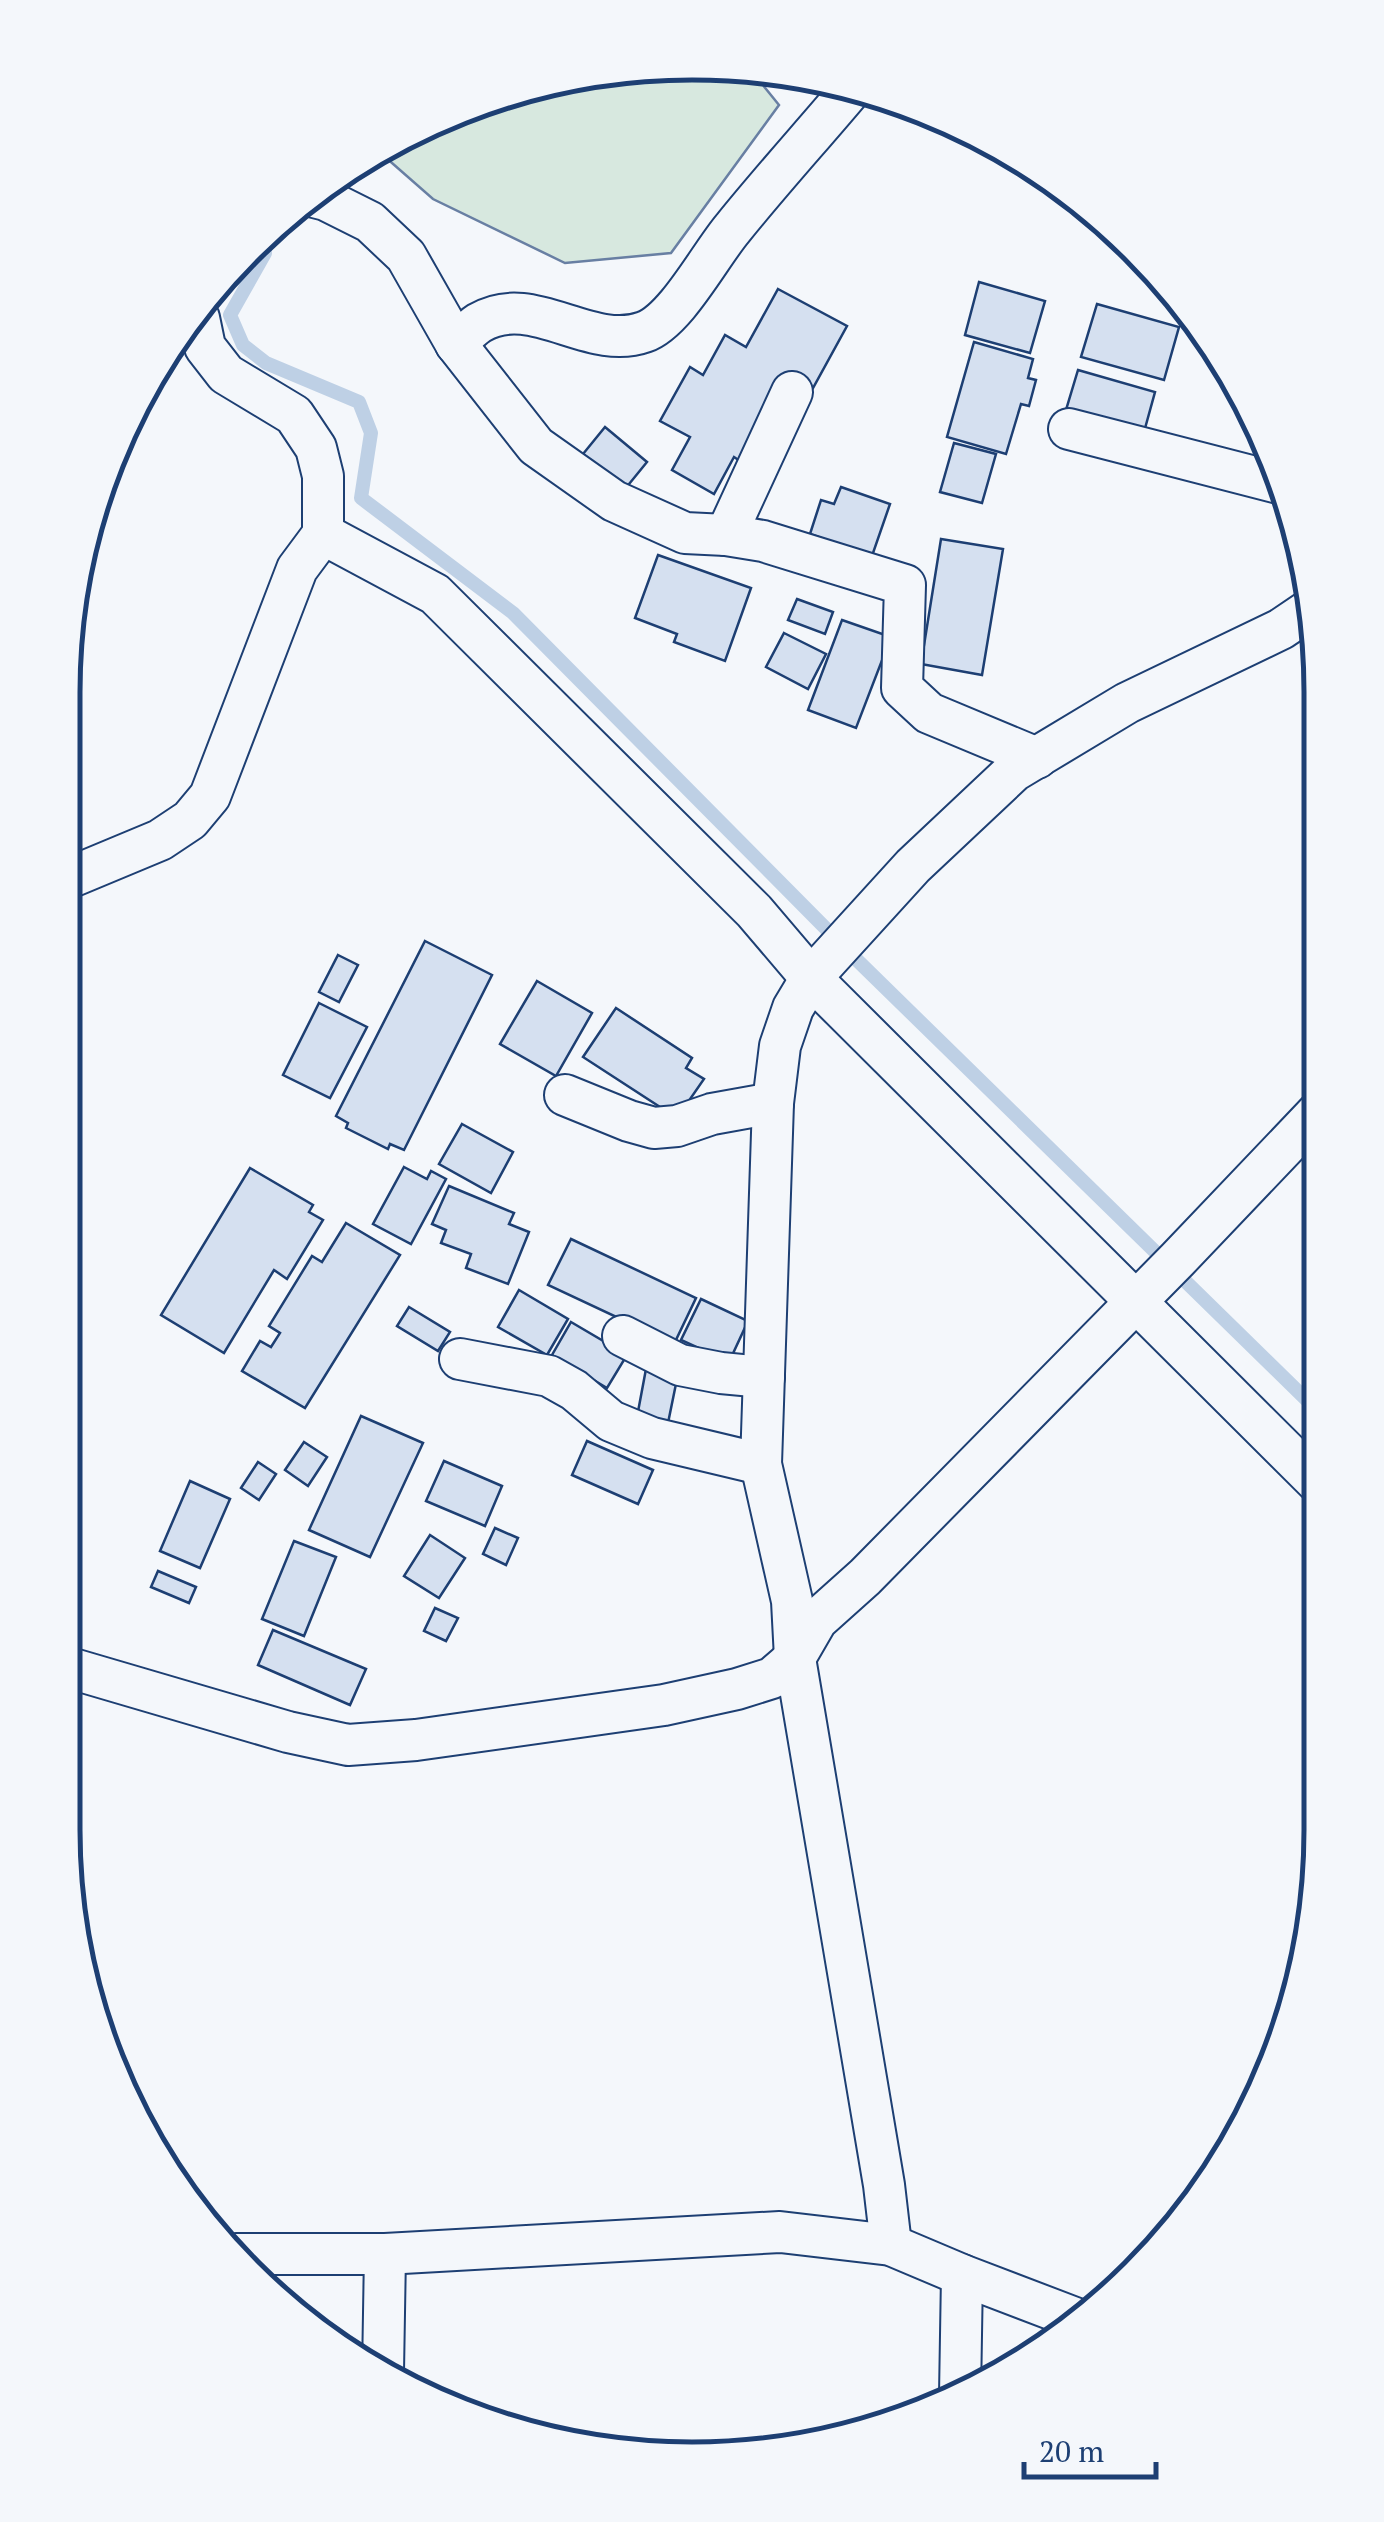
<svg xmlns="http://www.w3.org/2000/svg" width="1384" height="2522" font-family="'PT Serif',serif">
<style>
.green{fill:#d7e8df;stroke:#687fa3;stroke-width:2.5}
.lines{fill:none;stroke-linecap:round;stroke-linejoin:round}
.stream{stroke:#bed0e5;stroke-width:14}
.building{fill:#d5e0f0;stroke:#1d3f73;stroke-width:2.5}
.street-casing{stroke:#1d3f73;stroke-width:44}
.street{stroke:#f4f7fb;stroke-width:40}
.rim{fill:none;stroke:#1d3f73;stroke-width:5}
</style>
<rect width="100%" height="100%" fill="#f4f7fb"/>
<!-- green -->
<polygon class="green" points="750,69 779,105 671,253 565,263 433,199 384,156 529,84"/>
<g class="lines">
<!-- stream -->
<polyline class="stream" points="263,245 265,253 230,315 243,345 266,363 359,402 371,433 361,498 513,613 859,962 1319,1412"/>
</g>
<!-- building -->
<g class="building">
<polygon points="979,282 1045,301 1030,353 965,335"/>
<polygon points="778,289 847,326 813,388 788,375 740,461 734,457 714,494 672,470 690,437 660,421 690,367 703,375 725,335 746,347"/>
<polygon points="1097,304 1179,327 1164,380 1081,357"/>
<polygon points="974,342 1033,359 1028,378 1036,380 1029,406 1021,404 1006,454 947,437"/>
<polygon points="1078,370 1155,392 1144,432 1066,410"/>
<polygon points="605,427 647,462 625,489 583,454"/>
<polygon points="954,443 996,454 982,503 940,492"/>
<polygon points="841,487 890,504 872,556 810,534 821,500 834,504"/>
<polygon points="941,539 1003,549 982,675 921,664"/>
<polygon points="658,555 751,588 725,661 674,642 677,634 635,618"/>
<polygon points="797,599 833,612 825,634 788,620"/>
<polygon points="842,620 891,637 856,728 808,710"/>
<polygon points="784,633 826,654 808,689 766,667"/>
<polygon points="425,941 492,975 404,1150 390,1144 388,1149 346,1128 348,1123 336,1116"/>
<polygon points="338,955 358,965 339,1002 319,992"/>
<polygon points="537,981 592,1013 556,1076 500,1044"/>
<polygon points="319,1003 367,1027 330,1098 283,1075"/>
<polygon points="616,1008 692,1058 686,1068 704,1079 677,1118 583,1057"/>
<polygon points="462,1124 513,1152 491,1193 439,1164"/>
<polygon points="404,1167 427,1179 431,1171 446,1179 411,1244 373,1224"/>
<polygon points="250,1168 313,1205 309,1212 323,1220 287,1279 274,1270 224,1353 161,1315"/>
<polygon points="449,1186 514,1213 509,1224 529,1232 508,1284 466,1268 471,1254 441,1243 446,1230 432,1224"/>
<polygon points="346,1223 400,1255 305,1408 242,1371 260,1341 271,1347 280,1333 269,1326 312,1256 322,1262"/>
<polygon points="571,1239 696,1298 674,1344 548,1285"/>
<polygon points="519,1290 568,1319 547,1355 498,1327"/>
<polygon points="701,1299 748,1321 729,1362 681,1340"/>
<polygon points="409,1307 450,1332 438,1351 397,1326"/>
<polygon points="571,1322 627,1355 607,1388 552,1355"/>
<polygon points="646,1369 678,1374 668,1423 637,1417"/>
<polygon points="361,1416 423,1443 370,1557 309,1530"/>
<polygon points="587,1441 653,1470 638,1504 572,1475"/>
<polygon points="304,1442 327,1457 308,1486 285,1470"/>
<polygon points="444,1461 502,1486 485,1526 426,1501"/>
<polygon points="258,1462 276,1474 259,1500 241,1488"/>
<polygon points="190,1481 230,1499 200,1568 160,1551"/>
<polygon points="495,1528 518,1538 506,1565 483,1554"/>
<polygon points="430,1535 465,1558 439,1598 404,1576"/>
<polygon points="294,1541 336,1557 304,1636 262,1619"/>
<polygon points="158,1571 196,1587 189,1603 151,1587"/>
<polygon points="435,1608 458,1618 446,1641 424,1631"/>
<polygon points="273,1630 366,1669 350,1705 258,1665"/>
</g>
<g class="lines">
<!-- street casing -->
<g class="street-casing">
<g id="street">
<polyline points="306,195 326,200 370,222 406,256 456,344 536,446 614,501 685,533 726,535 763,541 905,585 902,688 929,713 1037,758"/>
<path d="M 456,344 C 463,337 471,328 479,323 C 532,291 589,352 644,332 C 676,321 710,255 733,228 C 770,182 810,138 848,93"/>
<polyline points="1069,429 1286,485"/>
<polyline points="323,534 435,594 754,911 811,978 1319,1484"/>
<polyline points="726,535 792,392"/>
<polyline points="64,880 160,840 190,820 210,796 297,569 323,534 323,476 316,448 294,415 226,374 205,347 199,318"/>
<polyline points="565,1095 629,1121 654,1128 677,1126 712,1114 773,1103"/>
<polyline points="623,1336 680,1365 721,1373 764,1377"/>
<polyline points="460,1359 549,1376 574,1390 611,1421 652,1438 761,1464"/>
<polyline points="63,1666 288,1732 348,1745 416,1740 664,1705 737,1689 772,1678 795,1658 817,1620 865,1577 1178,1259 1318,1112"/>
<polyline points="891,2245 884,2185 795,1658 792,1601 761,1464 773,1103 780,1046 793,1008 811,978 913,866 1014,771 1127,703 1281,629 1315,606"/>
<polyline points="236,2254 385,2254 780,2232 891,2245 962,2275 1080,2320"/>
<polyline points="383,2372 385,2254"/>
<polyline points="960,2395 962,2275"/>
</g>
</g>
<!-- street -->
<use href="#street" class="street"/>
</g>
<!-- crop -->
<path d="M0 0H1384V2522H0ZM692 80H692A612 612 0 0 1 1304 692V1830A612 612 0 0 1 692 2442H692A612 612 0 0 1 80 1830V692A612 612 0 0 1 692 80Z" fill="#f4f7fb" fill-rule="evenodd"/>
<path class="rim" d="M692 80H692A612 612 0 0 1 1304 692V1830A612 612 0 0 1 692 2442H692A612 612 0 0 1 80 1830V692A612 612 0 0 1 692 80Z"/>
<!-- scale -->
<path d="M1024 2462v15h132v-15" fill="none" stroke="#1d3f73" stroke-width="5"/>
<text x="1039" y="2462" font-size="30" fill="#1d3f73" stroke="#f4f7fb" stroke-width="8" paint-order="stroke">20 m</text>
</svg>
